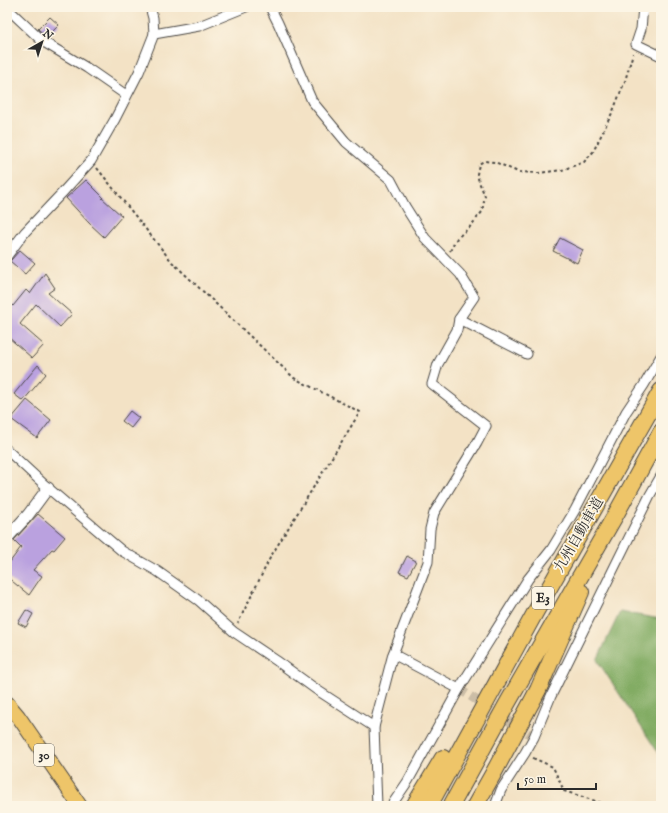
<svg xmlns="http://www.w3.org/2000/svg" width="668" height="813" font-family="'IM FELL English','Noto Serif JP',serif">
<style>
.forest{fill:#82ac63;stroke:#566c47}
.building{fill:#baa1df}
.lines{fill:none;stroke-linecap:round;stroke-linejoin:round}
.minor-tunnel{stroke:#cbbda6;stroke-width:9;stroke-dasharray:9 4.5;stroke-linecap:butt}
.minor-casing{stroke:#494642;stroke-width:11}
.tertiary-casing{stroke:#494642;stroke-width:13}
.primary-casing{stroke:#494642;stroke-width:16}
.motorway-casing{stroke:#494642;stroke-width:18}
.path{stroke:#494642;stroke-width:2;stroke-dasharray:3 3;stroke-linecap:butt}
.minor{stroke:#fff;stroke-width:9}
.tertiary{stroke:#fff;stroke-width:11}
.primary{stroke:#eec569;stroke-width:14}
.motorway{stroke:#eec569;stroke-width:16}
.labels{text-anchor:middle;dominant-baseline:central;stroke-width:3.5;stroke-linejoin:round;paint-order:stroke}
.shield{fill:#fcf5e5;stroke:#6a6863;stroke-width:1}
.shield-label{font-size:13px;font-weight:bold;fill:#2b2b2b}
.street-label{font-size:14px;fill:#2b2b2b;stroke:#fcf5e5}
</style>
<rect width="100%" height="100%" fill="#fcf5e5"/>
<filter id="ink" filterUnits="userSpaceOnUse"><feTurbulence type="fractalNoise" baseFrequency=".025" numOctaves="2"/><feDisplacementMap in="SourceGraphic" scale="8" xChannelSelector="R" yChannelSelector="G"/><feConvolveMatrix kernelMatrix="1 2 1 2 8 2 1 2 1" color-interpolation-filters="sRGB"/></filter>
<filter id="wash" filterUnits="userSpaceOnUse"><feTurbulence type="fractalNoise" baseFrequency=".012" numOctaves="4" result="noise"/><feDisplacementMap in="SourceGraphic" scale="16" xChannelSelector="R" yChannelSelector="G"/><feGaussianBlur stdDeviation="0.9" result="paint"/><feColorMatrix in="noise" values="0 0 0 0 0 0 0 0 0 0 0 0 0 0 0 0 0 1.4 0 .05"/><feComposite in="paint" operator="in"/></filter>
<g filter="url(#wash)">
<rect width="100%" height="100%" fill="#f3e2c5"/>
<!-- forest -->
<polygon class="forest" points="620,612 661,619 661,753 657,751 597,660"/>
<g id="blocks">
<!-- building -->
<g class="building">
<polygon points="50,17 59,25 47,37 38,29"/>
<polygon points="86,180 103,197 102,198 122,216 104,237 89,223 66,198"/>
<polygon points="560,238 583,250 577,263 553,251"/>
<polygon points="20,250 35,263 25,274 10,261"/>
<polygon points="45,273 55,288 48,293 72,314 60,327 36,304 20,324 44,345 32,358 7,336 7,309 11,304 13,306 26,290 30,294"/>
<polygon points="38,365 46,374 23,401 14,394"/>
<polygon points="27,400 51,420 37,438 11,419"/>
<polygon points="130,411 139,418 131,428 122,421"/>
<polygon points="38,514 65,537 54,550 52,549 33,570 42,576 29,595 7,577 7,566 21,547 14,540"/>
<polygon points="407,556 416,561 408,576 399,572"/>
<polygon points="26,610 33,614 26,627 18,623"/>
</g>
</g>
</g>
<g filter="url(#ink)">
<use href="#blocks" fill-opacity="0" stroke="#494642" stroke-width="1"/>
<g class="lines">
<!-- minor-tunnel -->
<polyline class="minor-tunnel" points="459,689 534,737"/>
<!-- minor casing -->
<g class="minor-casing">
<g id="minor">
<polyline points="150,7 153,18 154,34"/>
<polyline points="270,7 278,23 312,101 346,142 391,180 406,208 425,238 460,274 474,297 459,319 457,330 438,364 432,384 486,426 477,443 434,513 430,529 428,562 393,654 374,727 377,806"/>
<polyline points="643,7 641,29 636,44 661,56"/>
<polyline points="7,8 42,41 87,68 126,95"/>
<polyline points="7,256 25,232 62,193 91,161 115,119 139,72 154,34 199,26 246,7"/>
<polyline points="459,319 527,354"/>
<polyline points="7,450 48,488 122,551 157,571 198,600 234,632 277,661 317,690 374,727"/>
<polyline points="393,654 459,689"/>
<polyline points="391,806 408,781 459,689 528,579 551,550 575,510 626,412 644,385 661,356"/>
<polyline points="495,806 501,790 525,753 534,737 551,696 650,495 661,476"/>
</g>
</g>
<!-- tertiary casing -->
<g class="tertiary-casing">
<polyline id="tertiary" points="7,538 28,515 48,488"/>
</g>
<!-- primary casing -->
<g class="primary-casing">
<polyline id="primary" points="7,703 18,716 80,806"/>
</g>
<!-- motorway casing -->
<g class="motorway-casing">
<g id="motorway">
<polyline points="414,806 443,758"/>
<polyline points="429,806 536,611 661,391"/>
<polyline points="451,806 507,704 616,514 661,432"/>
<polyline points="475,806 493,774 538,690 581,592"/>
</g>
</g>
<!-- path -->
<g class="path">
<polyline points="97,168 172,262 294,378 360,412 271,556 238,623"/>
<polyline points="450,251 457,238 469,228 482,212 485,196 479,182 477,174 479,164 484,161 495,162 518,172 539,173 562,170 584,162 593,152 613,111 625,81 633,53"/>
<polyline points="533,758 553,767 564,791 611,806"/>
</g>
<!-- minor -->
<use href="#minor" class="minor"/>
<!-- tertiary -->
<use href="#tertiary" class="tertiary"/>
<!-- primary -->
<use href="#primary" class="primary"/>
<!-- motorway -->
<use href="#motorway" class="motorway"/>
</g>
</g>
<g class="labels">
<!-- shield labels -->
<g class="shield">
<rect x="532" y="587" width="22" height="22" rx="3"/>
<rect x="34" y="744" width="20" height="22" rx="3"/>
</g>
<g class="shield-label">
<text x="543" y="598">E3</text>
<text x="44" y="755">30</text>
</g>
<!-- street labels -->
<g class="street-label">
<text transform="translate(579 535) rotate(-60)">九州自動車道</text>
</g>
</g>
<!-- margin -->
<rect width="668" height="813" fill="none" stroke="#fcf5e5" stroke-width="24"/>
<!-- north arrow -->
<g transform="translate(42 42) rotate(39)" stroke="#fcf5e5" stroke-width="3" paint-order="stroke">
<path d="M0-3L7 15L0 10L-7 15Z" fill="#2b2b2b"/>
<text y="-6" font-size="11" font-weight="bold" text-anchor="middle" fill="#2b2b2b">N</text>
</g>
<!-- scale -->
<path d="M518 783v6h78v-6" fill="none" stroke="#2b2b2b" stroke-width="2"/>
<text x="524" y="783" font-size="12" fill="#2b2b2b" stroke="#fcf5e5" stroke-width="3" paint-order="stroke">50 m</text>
</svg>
